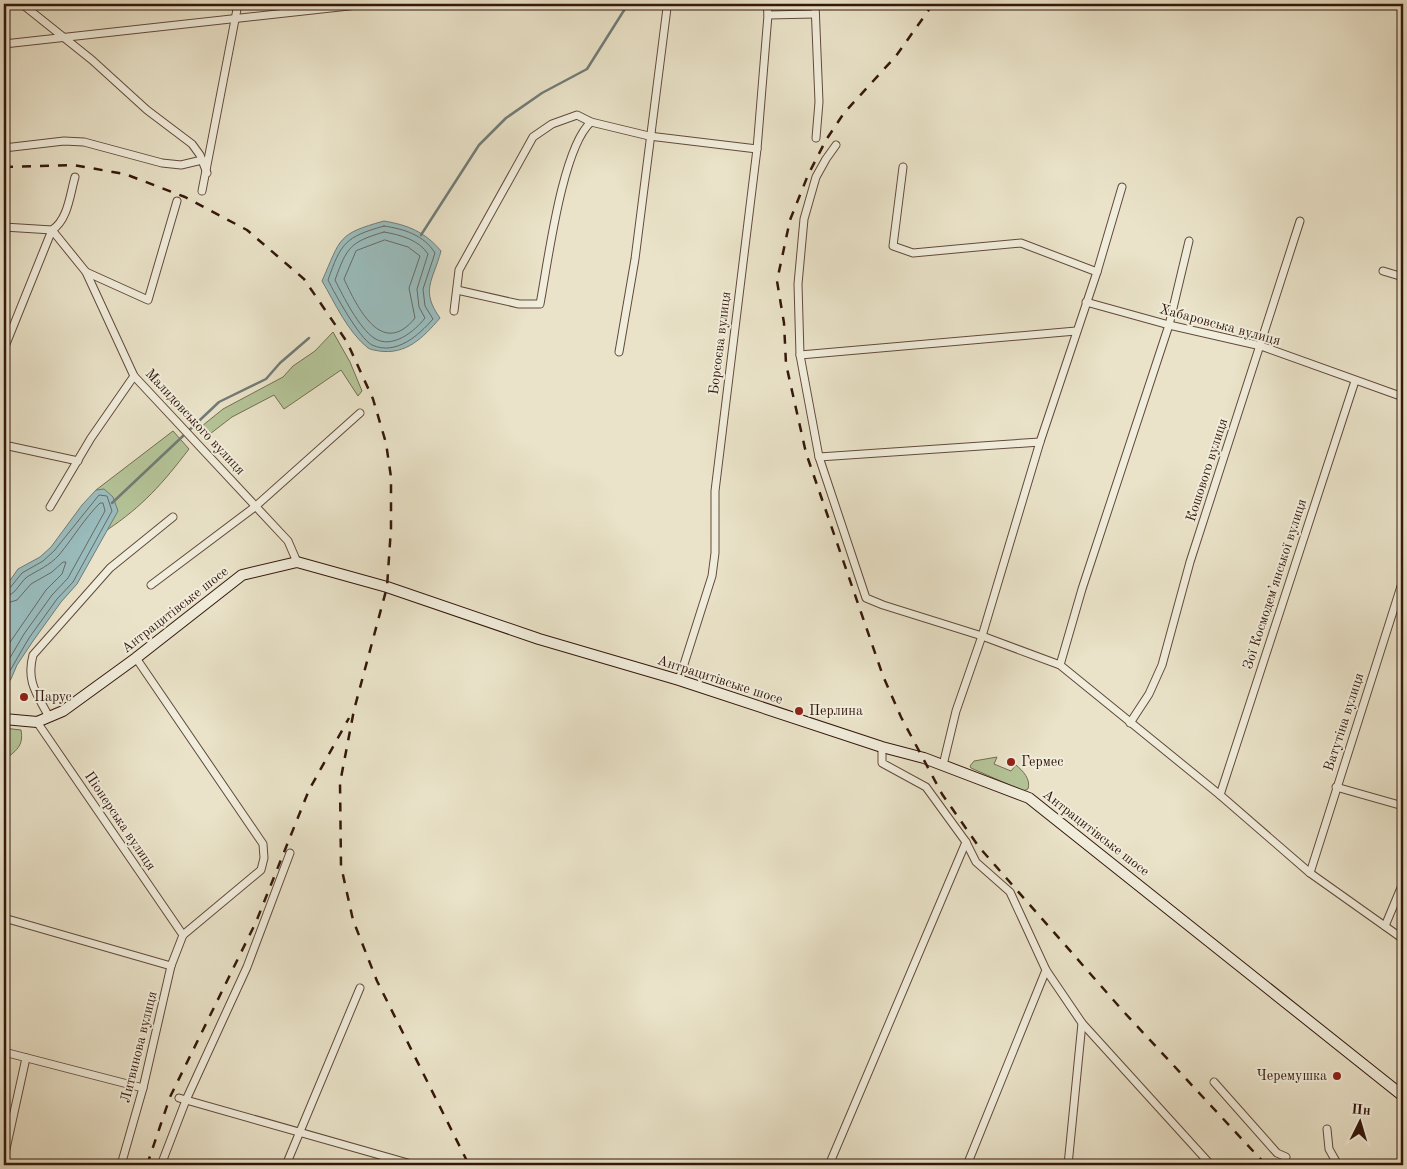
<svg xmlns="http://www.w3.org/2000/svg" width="1407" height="1169" font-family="'Old Standard TT',serif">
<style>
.green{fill:#b4c498;stroke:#746e52}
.water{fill:#9abdbe;stroke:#717b77}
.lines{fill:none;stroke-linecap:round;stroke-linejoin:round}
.shore{stroke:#676a65;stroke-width:1}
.stream{stroke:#717b77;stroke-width:2.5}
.minor-casing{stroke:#624a3b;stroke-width:9}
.secondary-casing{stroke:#34170c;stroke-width:12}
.minor{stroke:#f1eddc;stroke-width:7}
.secondary{stroke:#f1eddc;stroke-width:10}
.rail{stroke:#34170c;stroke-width:2.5;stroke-dasharray:9 9;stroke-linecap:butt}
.poi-dot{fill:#8f2418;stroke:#f1eddc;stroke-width:2}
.labels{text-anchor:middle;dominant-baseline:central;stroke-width:4;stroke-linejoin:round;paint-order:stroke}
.street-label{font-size:14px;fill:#34170c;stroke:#f1eddc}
.poi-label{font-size:14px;fill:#34170c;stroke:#f1eddc;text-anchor:start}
</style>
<rect width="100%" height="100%" fill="#eae3c9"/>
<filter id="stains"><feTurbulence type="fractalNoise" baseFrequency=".004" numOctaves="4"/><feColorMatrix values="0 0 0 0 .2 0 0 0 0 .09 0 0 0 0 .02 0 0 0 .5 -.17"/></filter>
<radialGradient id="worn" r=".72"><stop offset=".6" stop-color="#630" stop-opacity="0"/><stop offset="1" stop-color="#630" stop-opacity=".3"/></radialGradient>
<!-- green -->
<g class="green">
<polygon points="333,332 350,362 362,391 358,396 341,370 284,409 274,395 232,417 206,437 197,430 223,409 283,377 293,366 315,351"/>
<path d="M 173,431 L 189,449 C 163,483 143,506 107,530 L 117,511 L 96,490 Z"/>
<path d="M 4,728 L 21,730 C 24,746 16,751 4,760 Z"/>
<path d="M 997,757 L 994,764 L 1011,771 L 1016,765 C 1023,771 1031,779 1028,789 L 1023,791 L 971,768 L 970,766 L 974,761 Z"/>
</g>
<!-- water -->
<g class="water">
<path d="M 384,221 C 408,225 425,232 441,251 C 433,281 420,290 440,318 C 423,338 406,355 379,351 C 375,350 371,350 368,348 C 347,331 335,303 322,281 C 341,238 337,234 384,221 Z"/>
<polygon points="104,489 113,497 118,511 77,584 61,602 33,641 17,665 11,679 4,688 4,589 18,569 40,557 51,547 82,505 96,490"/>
</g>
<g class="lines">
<!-- shore -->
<g class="shore">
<path d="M 384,226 C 404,229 424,235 435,253 L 423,289 L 425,306 L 433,319 C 419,335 396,356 372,345 C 359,338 335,294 328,280 C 341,243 345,237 384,226 Z"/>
<path d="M 384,232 C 401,235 419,240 428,254 L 417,289 L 419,307 L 425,318 C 415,331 392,350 374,338 C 359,328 343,296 335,280 C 347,247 350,242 384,232 Z"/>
<path d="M 385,240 L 408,247 L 420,256 L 409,288 L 415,318 C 382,359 357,307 344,279 L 356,251 Z"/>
<polyline points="4,590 9,589 22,573 43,561 54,551 99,495 107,496 112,511 73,582 57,599 29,638 4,681"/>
<path d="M 4,596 C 16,596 18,584 27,577 C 38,570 49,566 59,555 C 73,538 84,519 100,503 L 103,503 L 105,511 L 68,578 L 52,595 L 24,634 L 4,668"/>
<polyline points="4,604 17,600 31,584 52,572 63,562 66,562 62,574 46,590 4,651"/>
</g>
<!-- stream -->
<g class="stream">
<polyline points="421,235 479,145 506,118 542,93 587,69 628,4"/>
<polyline points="112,503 219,402 266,379 280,363 309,338"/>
</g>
<!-- minor casing -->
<g class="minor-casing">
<g id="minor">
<polyline points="22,4 92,60 147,110 192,144 200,155 207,173"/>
<polyline points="815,4 819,102 816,138"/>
<polyline points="768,15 815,14"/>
<polyline points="4,44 367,4"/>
<polyline points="836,145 826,159 816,177 804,219 798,284 800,355 819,457 866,598 883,605 982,636 1060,665 1220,795 1310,873 1403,939"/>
<polyline points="4,148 64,141 84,142 162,163 181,165 202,160"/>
<polyline points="903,167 893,246 913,253 1021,243 1097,272"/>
<polyline points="202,191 238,4"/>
<polyline points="4,227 52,230 86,272 134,376 288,541 297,562"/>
<polyline points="1383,271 1403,277"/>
<polyline points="86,272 148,300 177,201"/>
<path d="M 457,290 L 519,304 L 540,304 C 548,262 562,148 591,122 L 649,136 L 757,149"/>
<polyline points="1086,302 1169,325 1261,346 1403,397"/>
<polyline points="454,311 459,270 533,137 552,124 577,115 591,122"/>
<path d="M 4,349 L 52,230 C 68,220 70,194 75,177"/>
<polyline points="619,352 635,259 667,8"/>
<polyline points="800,355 1076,331"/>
<polyline points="4,445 78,461"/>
<polyline points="819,457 1040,442"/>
<polyline points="50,507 91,438 134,376"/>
<polyline points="151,585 256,506 360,413"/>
<polyline points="1060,665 1082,589 1169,325 1189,241"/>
<polyline points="679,680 712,576 715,553 715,491 757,149 768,15 767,4"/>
<path d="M 49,717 C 37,694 26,682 33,655 L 110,568 L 173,517"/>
<polyline points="37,722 183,935"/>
<polyline points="1130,723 1149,694 1162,665 1190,562 1300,221"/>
<polyline points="882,747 882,763 926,787 966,842 976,862 1010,892 1046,970 1082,1023 1068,1165"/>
<polyline points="943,765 956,711 982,636 1040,442 1097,272 1122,187"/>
<polyline points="1336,787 1403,806"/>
<polyline points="1220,795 1355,381"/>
<polyline points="1310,873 1403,580"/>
<polyline points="4,918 171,966"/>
<polyline points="1385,926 1403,883"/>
<polyline points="1082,1023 1211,1165"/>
<polyline points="4,1052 143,1088"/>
<polyline points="1214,1082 1277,1153 1286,1157"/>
<polyline points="179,1098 415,1165"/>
<polyline points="1327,1129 1329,1149 1338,1165"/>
<polyline points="4,1158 26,1058"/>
<polyline points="121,1165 143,1088 171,966 183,935 261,870 264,858 263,844 136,658"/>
<polyline points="161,1165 186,1100 247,967 290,853"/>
<polyline points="286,1165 360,988"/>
<polyline points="829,1165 966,842"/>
<polyline points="967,1165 1046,970"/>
</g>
</g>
<!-- secondary casing -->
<g class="secondary-casing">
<polyline id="secondary" points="4,719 37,722 63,711 136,658 242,575 297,562 387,587 539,639 679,680 882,747 924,758 1029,798 1403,1096"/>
</g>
<!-- minor -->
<use href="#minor" class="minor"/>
<!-- secondary -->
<use href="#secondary" class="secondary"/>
<!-- rail -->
<g class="rail">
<polyline points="933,4 896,56 844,113 826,140 808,175 790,220 777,281 784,323 786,364 806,453 883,676 901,717 942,794 979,847 1123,1011 1266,1165"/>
<polyline points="4,167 73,165 125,174 185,197 247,230 304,279 347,342 373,399 386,443 391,477 391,528 387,587 354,710 340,783 341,866 353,920 377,981 469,1165"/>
<polyline points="147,1165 170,1097 256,922 309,790 349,718"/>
</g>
</g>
<!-- markers -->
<g class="poi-dot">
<circle cx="24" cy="697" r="5"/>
<circle cx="799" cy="711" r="5"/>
<circle cx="1011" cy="762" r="5"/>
<circle cx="1337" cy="1076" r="5"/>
</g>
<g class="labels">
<!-- street labels -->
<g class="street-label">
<text transform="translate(1220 325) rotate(15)">Хабаровська вулиця</text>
<text transform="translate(720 343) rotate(-83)">Борсоєва вулиця</text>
<text transform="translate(195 422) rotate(47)">Малидовського вулиця</text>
<text transform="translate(1207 470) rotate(-72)">Кошового вулиця</text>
<text transform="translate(1275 584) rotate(-72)">Зої Космодем’янської вулиця</text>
<text transform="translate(175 610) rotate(-38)">Антрацитівське шосе</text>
<text transform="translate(720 680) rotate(18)">Антрацитівське шосе</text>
<text transform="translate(1344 722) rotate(-72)">Ватутіна вулиця</text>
<text transform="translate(120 821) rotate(56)">Піонерська вулиця</text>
<text transform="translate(1096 833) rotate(38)">Антрацитівське шосе</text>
<text transform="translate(139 1047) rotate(-76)">Литвинова вулиця</text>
</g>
<!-- poi labels -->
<g class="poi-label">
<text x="34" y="697">Парус</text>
<text x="809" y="711">Перлина</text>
<text x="1021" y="762">Гермес</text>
<text x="1327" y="1076" text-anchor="end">Черемушка</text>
</g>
</g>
<!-- margin -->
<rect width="1407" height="1169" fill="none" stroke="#eae3c9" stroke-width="20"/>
<rect x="5" y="5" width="1397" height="1159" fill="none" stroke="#34170c" stroke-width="2.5"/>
<rect x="10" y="10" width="1387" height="1149" fill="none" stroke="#34170c"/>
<!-- north arrow -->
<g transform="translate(1360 1122) rotate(5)" stroke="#f1eddc" stroke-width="4" paint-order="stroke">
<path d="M0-4L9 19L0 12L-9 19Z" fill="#34170c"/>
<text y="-8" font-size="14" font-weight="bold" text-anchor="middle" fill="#34170c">Пн</text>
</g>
<rect width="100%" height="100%" filter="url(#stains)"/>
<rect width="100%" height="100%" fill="url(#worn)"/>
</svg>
